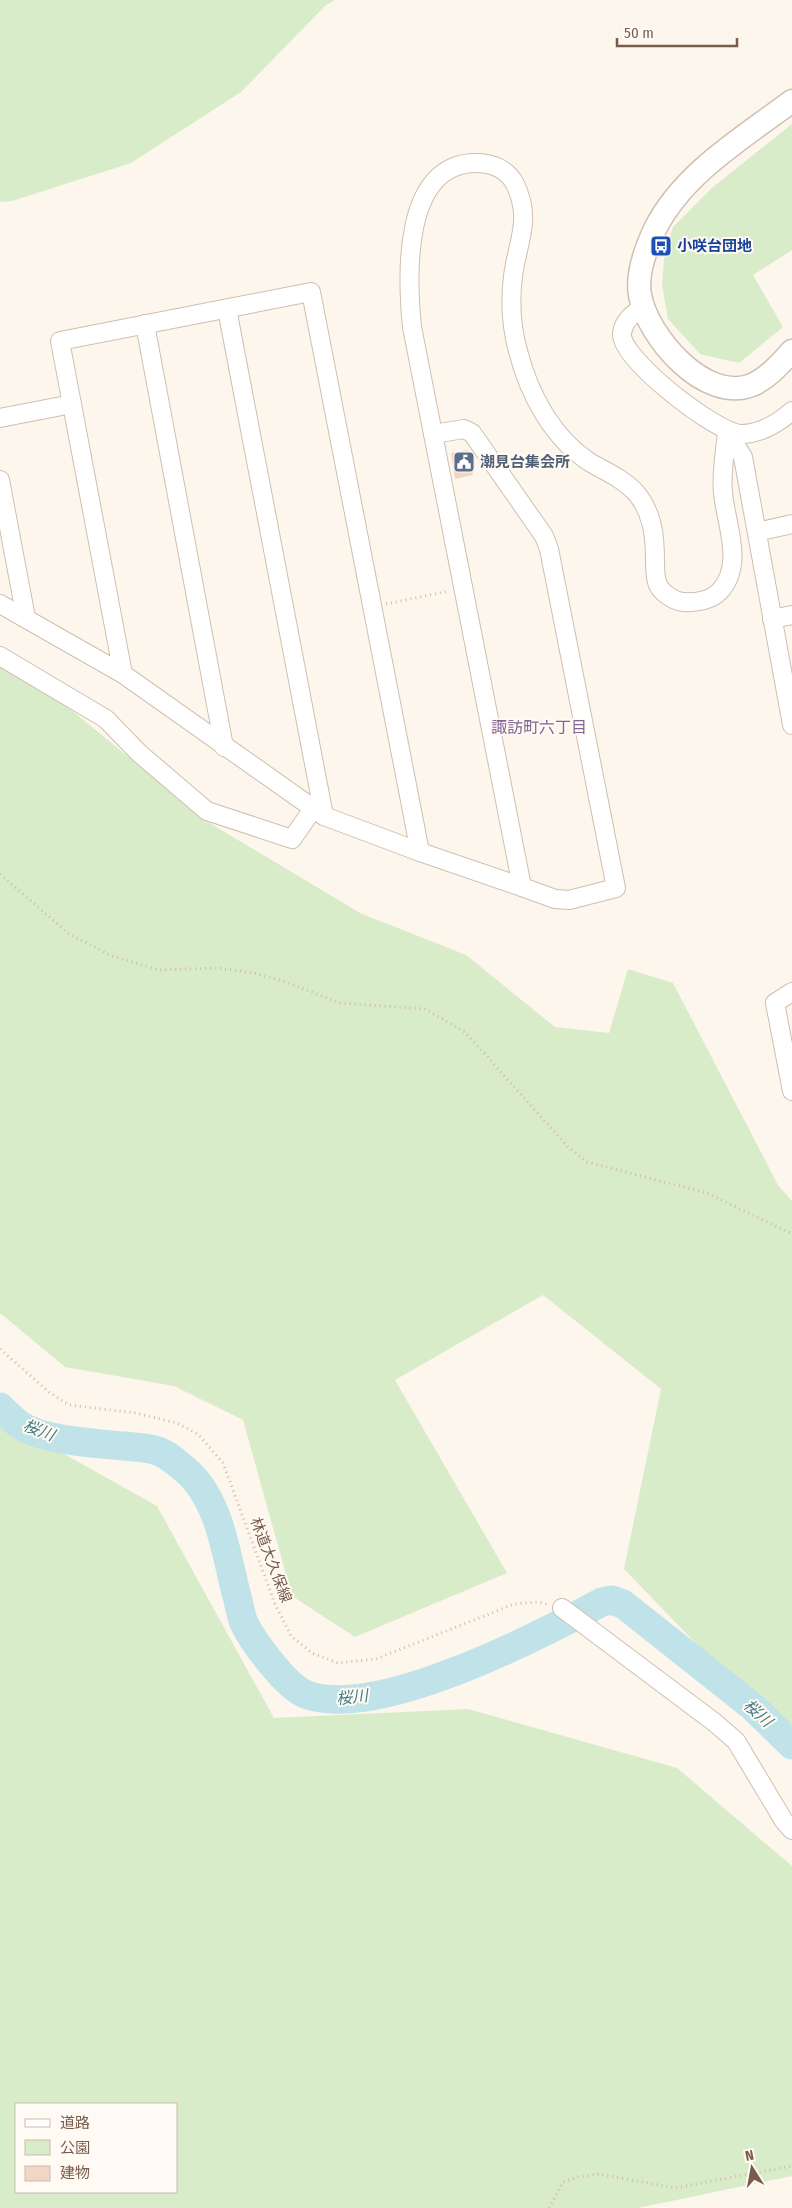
<svg xmlns="http://www.w3.org/2000/svg" width="792" height="2208" font-family="'Fira Sans Condensed','Noto Sans JP',sans-serif">
<style>
.green{fill:#d8ecc9;fill-rule:evenodd}
.water{fill:#bfe3e8;stroke:#a5d3da}
.lines{fill:none;stroke-linecap:round;stroke-linejoin:round}
.river{stroke:#bfe3e8;stroke-width:29}
.building{fill:#f3d5c3}
.minor-casing{stroke:#d1beb0;stroke-width:20}
.tertiary-casing{stroke:#d1beb0;stroke-width:25}
.path{stroke:#d9b8a5;stroke-width:3;stroke-dasharray:1 4;stroke-linecap:butt}
.minor{stroke:#fff;stroke-width:18}
.tertiary{stroke:#fff;stroke-width:22}
.labels{text-anchor:middle;dominant-baseline:central;stroke-width:4;stroke-linejoin:round;paint-order:stroke}
.transit-label{font-size:15px;font-weight:bold;fill:#164399;stroke:#fffaf3;text-anchor:start}
.service-label{font-size:15px;font-weight:bold;fill:#4e5e75;stroke:#fffaf3;text-anchor:start}
.street-label{font-size:15px;fill:#7a5c4d;stroke:#fffaf3}
.neighbourhood-label{font-size:16px;fill:#846695;stroke:#fffaf3}
.water-label{font-size:16px;font-style:italic;fill:#437c86;stroke:#fffaf3}
</style>
<rect width="100%" height="100%" fill="#fdf6ec"/>
<!-- green -->
<g class="green">
<polygon points="0,0 335,0 326,5 241,92 131,163 12,201 0,202"/>
<polygon points="792,124 792,250 753,275 783,327 739,363 700,354 668,319 662,285 664,259 673,227 713,187"/>
<polygon points="0,662 70,709 208,822 360,913 466,955 555,1027 609,1033 628,969 673,983 778,1185 792,1201 792,1743 624,1569 661,1389 543,1295 395,1380 507,1573 355,1637 292,1596 243,1420 174,1386 65,1367 0,1313"/>
<path d="M 0,1418 L 157,1506 L 274,1718 L 468,1709 L 677,1768 L 792,1866 L 792,2176 L 638,2208 L 0,2208 ZM 16,2104 L 176,2104 L 176,2192 L 16,2192 Z"/>
</g>
<!-- water -->
<polygon class="water" points="0,1399 12,1412 8,1419 0,1411"/>
<g class="lines">
<!-- river -->
<path class="river" d="M 0,1407 C 6,1413 13,1420 20,1425 C 44,1441 95,1443 123,1446 C 133,1447 145,1447 155,1450 C 168,1454 180,1465 190,1474 C 220,1504 226,1553 236,1593 C 239,1602 240,1614 244,1623 C 253,1642 286,1686 305,1694 C 374,1722 539,1636 602,1602 L 612,1600 L 623,1604 L 753,1707 L 792,1745"/>
</g>
<!-- building -->
<polygon class="building" points="468,450 473,475 455,479 451,453"/>
<g class="lines">
<!-- minor casing -->
<g class="minor-casing">
<g id="minor">
<path d="M 643,307 C 633,314 624,320 622,333 C 619,358 716,433 741,434 C 760,434 778,423 792,411"/>
<polyline points="227,309 324,816"/>
<polyline points="145,324 224,747"/>
<polyline points="0,418 72,404"/>
<polyline points="727,432 743,457 792,725"/>
<polyline points="433,434 464,429 472,433 544,536 549,549 616,888 569,900 555,899 522,887"/>
<polyline points="0,480 26,618"/>
<polyline points="757,532 792,524"/>
<polyline points="0,604 123,674 324,816 420,852 311,292 60,341 123,674"/>
<polyline points="772,619 792,615"/>
<polyline points="0,656 106,719 139,753 207,811 292,839 313,809"/>
<path d="M 420,852 L 522,887 L 412,327 C 407,277 402,163 476,163 C 492,163 507,169 515,184 C 532,219 518,240 513,276 C 510,300 511,326 518,351 C 529,394 552,438 591,463 C 607,472 625,480 637,494 C 653,514 655,537 655,561 C 655,568 655,578 658,585 C 662,593 675,602 684,602 C 696,603 711,600 719,592 C 745,565 726,525 723,493 C 721,473 725,452 727,432"/>
<polyline points="792,992 775,1003 792,1091"/>
<polyline points="562,1608 714,1722 736,1741 784,1821 792,1830"/>
</g>
</g>
<!-- tertiary casing -->
<g class="tertiary-casing">
<path id="tertiary" d="M 792,101 C 744,137 683,173 655,229 C 646,248 636,273 640,295 C 647,336 705,404 752,385 C 768,378 780,364 792,351"/>
</g>
<!-- path -->
<g class="path">
<polyline points="386,604 449,591"/>
<polyline points="0,874 69,934 112,956 159,970 218,968 253,973 283,981 340,1003 425,1009 465,1032 568,1147 587,1162 707,1193 792,1234"/>
<polyline points="0,1349 50,1393 69,1405 135,1413 177,1423 199,1435 223,1463 275,1604 291,1636 312,1653 338,1663 376,1659 514,1604 538,1602 547,1604"/>
<polyline points="549,2208 563,2182 578,2177 599,2174 675,2188 792,2166"/>
</g>
<!-- minor -->
<use href="#minor" class="minor"/>
<!-- tertiary -->
<use href="#tertiary" class="tertiary"/>
</g>
<!-- icons -->
<defs>
<g id="bus-square" transform="scale(1.125)"><rect x="-9" y="-9" width="18" height="18" rx="4" fill="#1a4fb4" stroke="#fffaf3"/><path d="M-5-6H5V4H4V6H2V4H-2V6H-4V4H-5ZM-3.5-4V0h7V-4ZM-3.5 1.2v1.5H-2V1.2ZM2 1.2v1.5H3.5V1.2Z" fill="#fff"/></g>
<g id="civic-square" transform="scale(1.125)"><rect x="-9" y="-9" width="18" height="18" rx="4" fill="#5c6f8a" stroke="#fffaf3"/><path d="M-.6-6.5H3V-4.5H.6V-3L4-1V1h2V6H-6V1h2V-1L-.6-3ZM-1.2 2.5V6h2.4V2.5Z" fill="#fff"/></g>
</defs>
<g fill-rule="evenodd">
<use href="#bus-square" x="661" y="246"/>
<use href="#civic-square" x="464" y="462"/>
</g>
<g class="labels">
<!-- transit labels -->
<g class="transit-label">
<text x="677" y="246">小咲台団地</text>
</g>
<!-- service labels -->
<g class="service-label">
<text x="480" y="462">潮見台集会所</text>
</g>
<!-- street labels -->
<g class="street-label">
<text transform="translate(271 1560) rotate(69)">林道大久保線</text>
</g>
<!-- neighbourhood labels -->
<g class="neighbourhood-label">
<text x="539" y="727">諏訪町六丁目</text>
</g>
<!-- water labels -->
<g class="water-label">
<text transform="translate(39 1430) rotate(21)">桜川</text>
<text transform="translate(352 1697) rotate(-6)">桜川</text>
<text transform="translate(758 1713) rotate(42)">桜川</text>
</g>
</g>
<!-- legend -->
<rect x="15" y="2103" width="162" height="90" fill="#fffaf3" stroke="#cabbb1"/>
<rect x="25" y="2119" width="25" height="8" fill="#ffffff" stroke="#cabbb1"/>
<text x="60" y="2128" font-size="15" fill="#7a5c4d">道路</text>
<rect x="25" y="2140" width="25" height="15" fill="#d8ecc9" stroke="#cabbb1"/>
<text x="60" y="2153" font-size="15" fill="#7a5c4d">公園</text>
<rect x="25" y="2166" width="25" height="15" fill="#f3d5c3" stroke="#cabbb1"/>
<text x="60" y="2178" font-size="15" fill="#7a5c4d">建物</text>
<!-- north arrow -->
<g transform="translate(752 2168) rotate(349)" stroke="#fffaf3" stroke-width="4" paint-order="stroke">
<path d="M0-4L9 19L0 12L-9 19Z" fill="#7a5c4d"/>
<text y="-8" font-size="14" font-weight="bold" text-anchor="middle" fill="#7a5c4d">N</text>
</g>
<!-- scale -->
<path d="M617 38v8h120v-8" fill="none" stroke="#7a5c4d" stroke-width="2.5"/>
<text x="624" y="38" font-size="15" fill="#7a5c4d" stroke="#fffaf3" stroke-width="4" paint-order="stroke">50 m</text>
</svg>
